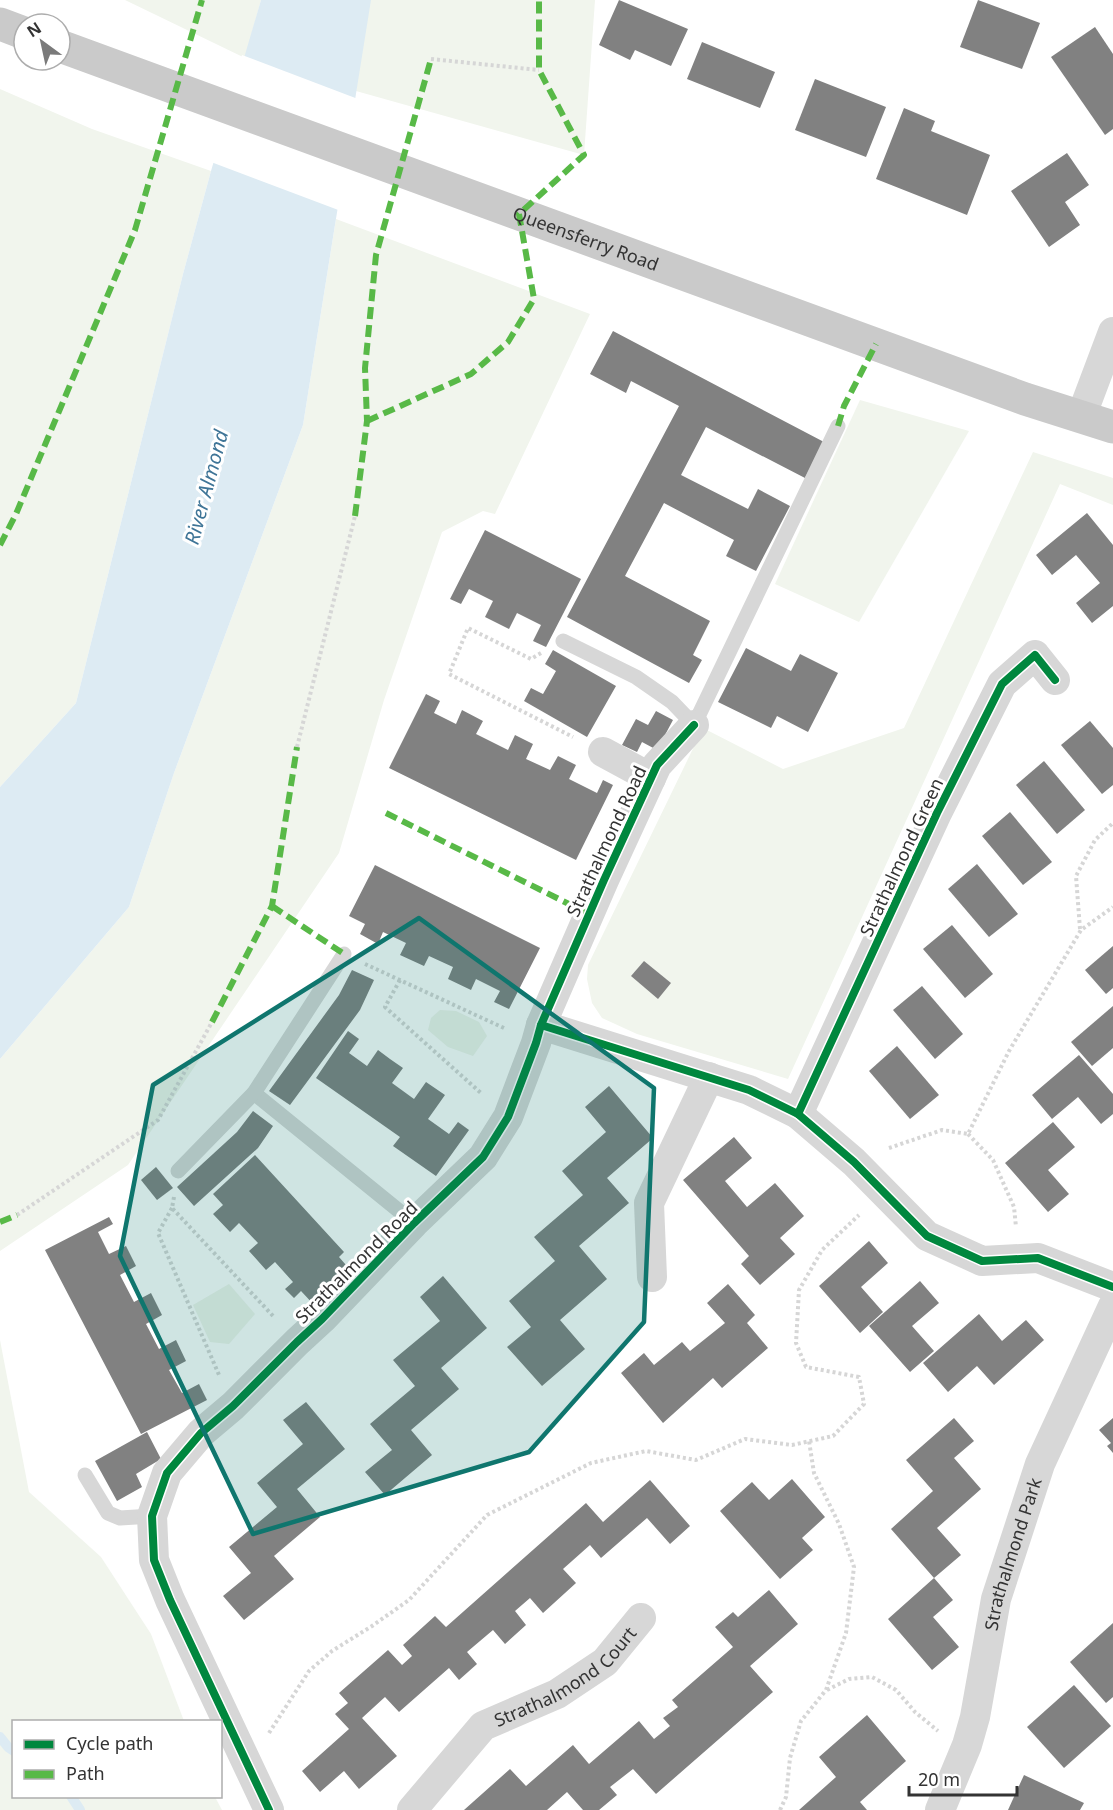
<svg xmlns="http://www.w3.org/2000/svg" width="1113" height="1810" font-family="'Noto Sans',sans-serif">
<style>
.green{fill:#f1f5ed}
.water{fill:#ddebf3}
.pier{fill:#fff}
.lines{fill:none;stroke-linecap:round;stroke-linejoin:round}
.stream{stroke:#ddebf3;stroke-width:10}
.building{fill:#818181}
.path{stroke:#d6d6d6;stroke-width:4;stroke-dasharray:3 3;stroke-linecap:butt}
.service{stroke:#d7d7d7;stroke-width:15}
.minor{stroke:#d7d7d7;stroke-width:30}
.primary{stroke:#cacaca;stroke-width:33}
.quiet{stroke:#58b947;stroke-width:6;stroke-dasharray:12 6;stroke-linecap:butt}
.cycleway-casing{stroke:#fff;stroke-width:11}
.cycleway{stroke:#00873e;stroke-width:8}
.marked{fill:#0f766e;fill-opacity:0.2;stroke:#0f766e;stroke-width:4.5;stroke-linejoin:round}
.labels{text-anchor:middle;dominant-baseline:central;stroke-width:6;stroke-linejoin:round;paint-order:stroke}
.street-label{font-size:18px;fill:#333;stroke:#fff}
.water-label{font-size:20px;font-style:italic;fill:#3f7597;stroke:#fff}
</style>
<rect width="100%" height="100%" fill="#fff"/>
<!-- green -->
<g class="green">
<polygon points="125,0 261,0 245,58"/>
<polygon points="368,0 595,0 584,155 356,91"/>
<polygon points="0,89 92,129 211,171 183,274 76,703 0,787"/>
<polygon points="336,219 590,314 495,514 483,511 442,532 384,700 339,853 128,1165 0,1251 0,1059 129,907 174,773 303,425"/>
<polygon points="860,400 969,431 859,622 775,584"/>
<polygon points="1033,452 1113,478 1113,505 1060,484 788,1079 637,1034 602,1018 592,1003 587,979 588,965 703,728 783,769 904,728"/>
<polygon points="440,1010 456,1011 479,1022 487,1036 473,1056 448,1047 428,1030 431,1018"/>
<polygon points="229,1284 255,1314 229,1344 210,1342 193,1305"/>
<polygon points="0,1340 29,1492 101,1557 151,1634 184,1721 14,1722 14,1796 215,1797 222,1810 0,1810"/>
</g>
<!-- water -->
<polygon class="water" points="261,0 371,0 303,425 174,773 129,907 0,1059 0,787 76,703 183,274 211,171"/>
<!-- pier -->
<polygon class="pier" points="242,55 358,99 341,211 211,162"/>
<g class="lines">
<!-- stream -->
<g class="stream">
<polyline points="0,1737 8,1747 14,1751"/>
<polyline points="71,1796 80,1810"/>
</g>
</g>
<!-- building -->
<g class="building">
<polygon points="619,0 688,29 671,66 635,50 630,60 599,45"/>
<polygon points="978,0 1040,23 1022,69 960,47"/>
<polygon points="1095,27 1113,54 1113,129 1105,135 1051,57"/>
<polygon points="702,42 775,72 760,108 687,79"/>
<polygon points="815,79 886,107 866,157 795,130"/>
<polygon points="904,108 935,121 931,131 990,155 967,215 876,179"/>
<polygon points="1067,153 1089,185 1065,202 1080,225 1049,247 1011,191"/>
<polygon points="613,331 824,442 805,478 706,427 681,475 748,509 758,489 790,506 756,571 726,556 734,540 664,503 625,576 710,621 693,655 702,660 689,683 567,617 679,406 631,381 626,393 590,374"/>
<polygon points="1087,513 1113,545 1113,606 1092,623 1076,603 1100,583 1076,555 1052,575 1036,555"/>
<polygon points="485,530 581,579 546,647 533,641 541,625 517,613 509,629 485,617 493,601 469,589 461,604 450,599"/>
<polygon points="746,648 791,671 800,654 838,673 808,732 777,716 771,728 718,702"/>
<polygon points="553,650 616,686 587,737 524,701 531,688 543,694 556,671 545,664"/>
<polygon points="426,694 440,701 434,713 456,724 462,710 483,721 476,734 508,750 515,735 533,744 526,759 550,770 558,756 576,765 569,779 597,793 603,780 613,785 576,860 389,768"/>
<polygon points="656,711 673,720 657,750 642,742 637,752 622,745 636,719 648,725"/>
<polygon points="1090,721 1113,748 1113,785 1102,794 1061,745"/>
<polygon points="1044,761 1085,810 1057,834 1016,785"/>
<polygon points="1010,812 1052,862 1023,885 982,836"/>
<polygon points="977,864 1018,914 989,937 948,889"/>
<polygon points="375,865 540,948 509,1009 494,1002 500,991 476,979 471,990 448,979 453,967 429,956 424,966 400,955 406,943 383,932 378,944 360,934 365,924 349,916"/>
<polygon points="952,925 993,974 965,998 923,949"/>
<polygon points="1113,946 1113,988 1106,994 1085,970"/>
<polygon points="644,961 671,983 658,999 631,976"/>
<polygon points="352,970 374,980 360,1010 290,1105 269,1091 339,995"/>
<polygon points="922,986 963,1034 935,1059 893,1010"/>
<polygon points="1113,1006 1113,1048 1092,1066 1071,1042"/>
<polygon points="348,1031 359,1039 349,1053 367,1066 378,1050 390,1059 403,1068 392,1083 414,1099 426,1082 445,1095 428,1119 449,1134 458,1122 469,1130 436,1176 393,1146 400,1137 316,1078"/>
<polygon points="897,1046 939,1095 910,1119 869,1071"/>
<polygon points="1079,1055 1113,1094 1113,1114 1101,1124 1078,1097 1052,1119 1032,1095"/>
<polygon points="609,1086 653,1138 607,1178 629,1203 579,1246 607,1279 560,1320 585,1349 542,1386 507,1347 531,1327 509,1301 555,1261 534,1237 583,1195 562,1171 606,1132 585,1107"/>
<polygon points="253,1111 273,1126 258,1148 194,1206 177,1187 237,1132"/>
<polygon points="1053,1122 1075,1147 1048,1170 1069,1194 1048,1212 1005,1163"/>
<polygon points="734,1137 752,1158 725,1181 747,1207 775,1183 804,1216 780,1238 795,1254 760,1285 741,1264 749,1256 683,1180"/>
<polygon points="255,1155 344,1252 339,1257 352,1272 315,1306 301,1291 294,1298 285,1289 293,1282 275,1262 266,1270 249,1251 258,1243 239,1223 230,1232 213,1214 223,1205 213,1194"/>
<polygon points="156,1167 173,1188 157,1200 141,1180"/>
<polygon points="109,1217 113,1224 98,1232 109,1254 126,1246 136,1266 120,1275 134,1302 151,1293 162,1315 146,1324 159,1349 176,1340 186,1361 169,1370 182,1393 199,1384 207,1400 141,1434 45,1250"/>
<polygon points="869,1241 888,1263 861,1287 883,1312 860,1333 819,1286"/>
<polygon points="443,1276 487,1328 441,1368 459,1389 411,1430 432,1455 385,1495 365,1472 392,1450 370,1424 415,1386 393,1360 440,1321 420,1297"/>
<polygon points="920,1281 939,1303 912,1326 934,1351 910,1372 869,1326"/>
<polygon points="728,1284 755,1315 747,1323 768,1348 722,1388 713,1378 663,1423 621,1373 644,1353 654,1365 682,1342 690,1351 725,1323 707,1303"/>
<polygon points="979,1314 1002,1341 1026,1320 1044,1340 994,1385 977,1366 948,1392 923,1363"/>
<polygon points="306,1402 345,1449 297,1489 320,1517 274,1556 294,1579 244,1620 223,1596 251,1573 229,1547 277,1507 257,1483 303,1444 283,1420"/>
<polygon points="954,1418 974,1441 954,1458 981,1489 937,1528 961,1555 934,1578 891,1529 933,1491 906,1460"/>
<polygon points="1113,1418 1113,1453 1107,1446 1111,1443 1099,1430"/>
<polygon points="147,1432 161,1459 136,1474 142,1487 117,1501 95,1461"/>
<polygon points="792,1479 825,1517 802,1538 813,1550 780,1579 720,1511 752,1482 769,1500"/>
<polygon points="650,1480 690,1526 670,1544 647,1518 601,1558 590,1545 563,1569 576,1583 543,1613 530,1598 515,1611 526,1625 505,1644 493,1630 467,1652 477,1664 459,1680 449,1668 399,1712 385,1697 362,1718 397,1756 359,1789 344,1771 320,1792 302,1771 349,1729 335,1714 348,1703 339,1693 388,1650 402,1665 412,1656 403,1645 435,1616 446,1627 586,1503 603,1522"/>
<polygon points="934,1578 953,1600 933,1617 959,1647 932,1670 888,1619"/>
<polygon points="769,1590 798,1624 750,1666 773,1692 656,1794 633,1769 610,1787 617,1795 599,1810 583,1810 567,1792 547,1810 464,1810 510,1769 526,1786 573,1745 589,1764 639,1721 654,1739 670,1726 663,1718 678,1707 672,1700 733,1647 715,1627 733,1612 738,1617"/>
<polygon points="1113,1623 1113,1697 1106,1703 1070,1662"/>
<polygon points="1074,1685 1111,1726 1064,1768 1027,1727"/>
<polygon points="867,1715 906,1761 860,1802 867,1810 799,1810 836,1777 819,1757"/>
<polygon points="1024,1775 1084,1803 1080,1810 1008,1810"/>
</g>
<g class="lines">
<!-- path -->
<g class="path">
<polyline points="431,59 539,70"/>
<polyline points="541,653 531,659 468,628 449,674 573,737"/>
<polyline points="297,747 355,516"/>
<polyline points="1080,929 1076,876 1095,840 1113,823"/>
<polyline points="365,964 506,1029"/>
<polyline points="400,980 385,1007 482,1094"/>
<polyline points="968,1134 993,1160 1014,1207 1016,1227"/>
<polyline points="889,1148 942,1130 968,1134 1009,1051 1081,930 1113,907"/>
<polyline points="174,1197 172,1208 274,1317"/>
<polyline points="172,1208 158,1233 219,1375"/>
<polyline points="17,1215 158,1120 212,1022"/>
<polyline points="827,1690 849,1679 872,1677 896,1690 915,1712 938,1731"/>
<polyline points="269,1733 309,1671 332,1651 372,1626 409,1600 487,1515 591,1463 646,1451 696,1460 745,1439 792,1445 833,1436 864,1404 859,1377 806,1367 796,1343 799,1290 822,1250 859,1215"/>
<polyline points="780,1810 786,1797 790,1758 801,1721 826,1690 846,1633 854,1567 839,1524 814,1473 809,1441"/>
</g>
<!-- service -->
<g class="service">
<polyline points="563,641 636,677 672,702 694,725 838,426"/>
<polyline points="254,1093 414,1223"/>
<polyline points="178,1171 254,1093 344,954"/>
<polyline points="85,1475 108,1513 120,1518 152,1516"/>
</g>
<!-- minor -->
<g class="minor">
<polyline points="1081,417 1113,332"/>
<polyline points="603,752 651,778"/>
<polyline points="541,1025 749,1090 798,1114 854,1162 927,1236 982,1261 1038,1258 1113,1287"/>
<polyline points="798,1114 937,813 1002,684 1035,655 1055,680"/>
<polyline points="652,1277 649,1203 709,1077"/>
<polyline points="269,1810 170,1600 154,1560 152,1516 167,1473 201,1433 233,1406 297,1342 322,1319 414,1223 483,1157 508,1117 536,1043 541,1025 604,880 657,765 694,725"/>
<path id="s1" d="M 412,1810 L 483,1726 L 557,1694 L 605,1662 L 641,1618"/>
<path id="s2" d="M 940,1810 L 967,1745 L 975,1717 L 996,1599 L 1040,1464 L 1113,1306"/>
</g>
<!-- primary -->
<g class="primary">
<polyline points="0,24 24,33"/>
<path id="s3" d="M 60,46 L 1025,399 L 1113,427"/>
</g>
<!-- quiet -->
<g class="quiet">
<polyline points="367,421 471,374 508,342 534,299 519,214 584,155 539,70 539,0"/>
<polyline points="838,426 844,406 876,344"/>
<polyline points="355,516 367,421 365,368 376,255 431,59"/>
<polyline points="0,545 16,514 135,230 202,0"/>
<polyline points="386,813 589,914"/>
<polyline points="272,906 344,954"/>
<polyline points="212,1022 272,906 297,747"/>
<polyline points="0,1222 17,1215"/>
</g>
<!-- cycleway casing -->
<g class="cycleway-casing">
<g id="cycleway">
<polyline points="541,1025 749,1090 798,1114 854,1162 927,1236 982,1261 1038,1258 1113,1287"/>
<polyline points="798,1114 937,813 1002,684 1035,655 1055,680"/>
<polyline points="269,1810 170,1600 154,1560 152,1516 167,1473 201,1433 233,1406 297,1342 322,1319 414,1223 483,1157 508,1117 536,1043 541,1025 604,880 657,765 694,725"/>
</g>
</g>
<!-- cycleway -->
<use href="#cycleway" class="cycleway"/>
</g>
<!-- marked area -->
<path class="marked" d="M 419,918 L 654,1088 L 644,1322 L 529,1452 L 253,1534 L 120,1256 L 153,1085 Z"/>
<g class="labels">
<!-- street labels -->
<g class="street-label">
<text stroke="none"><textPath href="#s3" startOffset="560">Queensferry Road</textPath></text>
<text transform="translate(606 841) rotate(-65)">Strathalmond Road</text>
<text transform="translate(901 857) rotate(-65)">Strathalmond Green</text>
<text transform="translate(356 1262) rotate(-45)">Strathalmond Road</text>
<text stroke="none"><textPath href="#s2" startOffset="267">Strathalmond Park</textPath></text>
<text stroke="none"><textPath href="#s1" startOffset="207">Strathalmond Court</textPath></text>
</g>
<!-- water labels -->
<g class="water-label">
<text transform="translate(206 487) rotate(-75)">River Almond</text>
</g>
</g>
<!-- legend -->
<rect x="12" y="1720" width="210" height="78" fill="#ffffff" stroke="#adadad" stroke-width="1.5"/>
<rect x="24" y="1740" width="30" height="9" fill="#00873e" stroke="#adadad" stroke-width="1.5"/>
<text x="66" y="1750" font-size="18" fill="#333333">Cycle path</text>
<rect x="24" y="1770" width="30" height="9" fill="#58b947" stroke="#adadad" stroke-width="1.5"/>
<text x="66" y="1780" font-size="18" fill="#333333">Path</text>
<!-- north arrow -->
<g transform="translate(42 42) rotate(327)"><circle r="28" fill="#ffffff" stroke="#adadad" stroke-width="1.5"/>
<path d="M0-4.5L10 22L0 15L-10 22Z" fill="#7a7a7a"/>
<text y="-9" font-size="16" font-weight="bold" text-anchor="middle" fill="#333333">N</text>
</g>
<!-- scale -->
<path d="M909 1786v9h108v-9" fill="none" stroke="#333333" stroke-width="3"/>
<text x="918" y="1786" font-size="18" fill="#333333" stroke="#ffffff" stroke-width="4.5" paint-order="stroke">20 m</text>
</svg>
